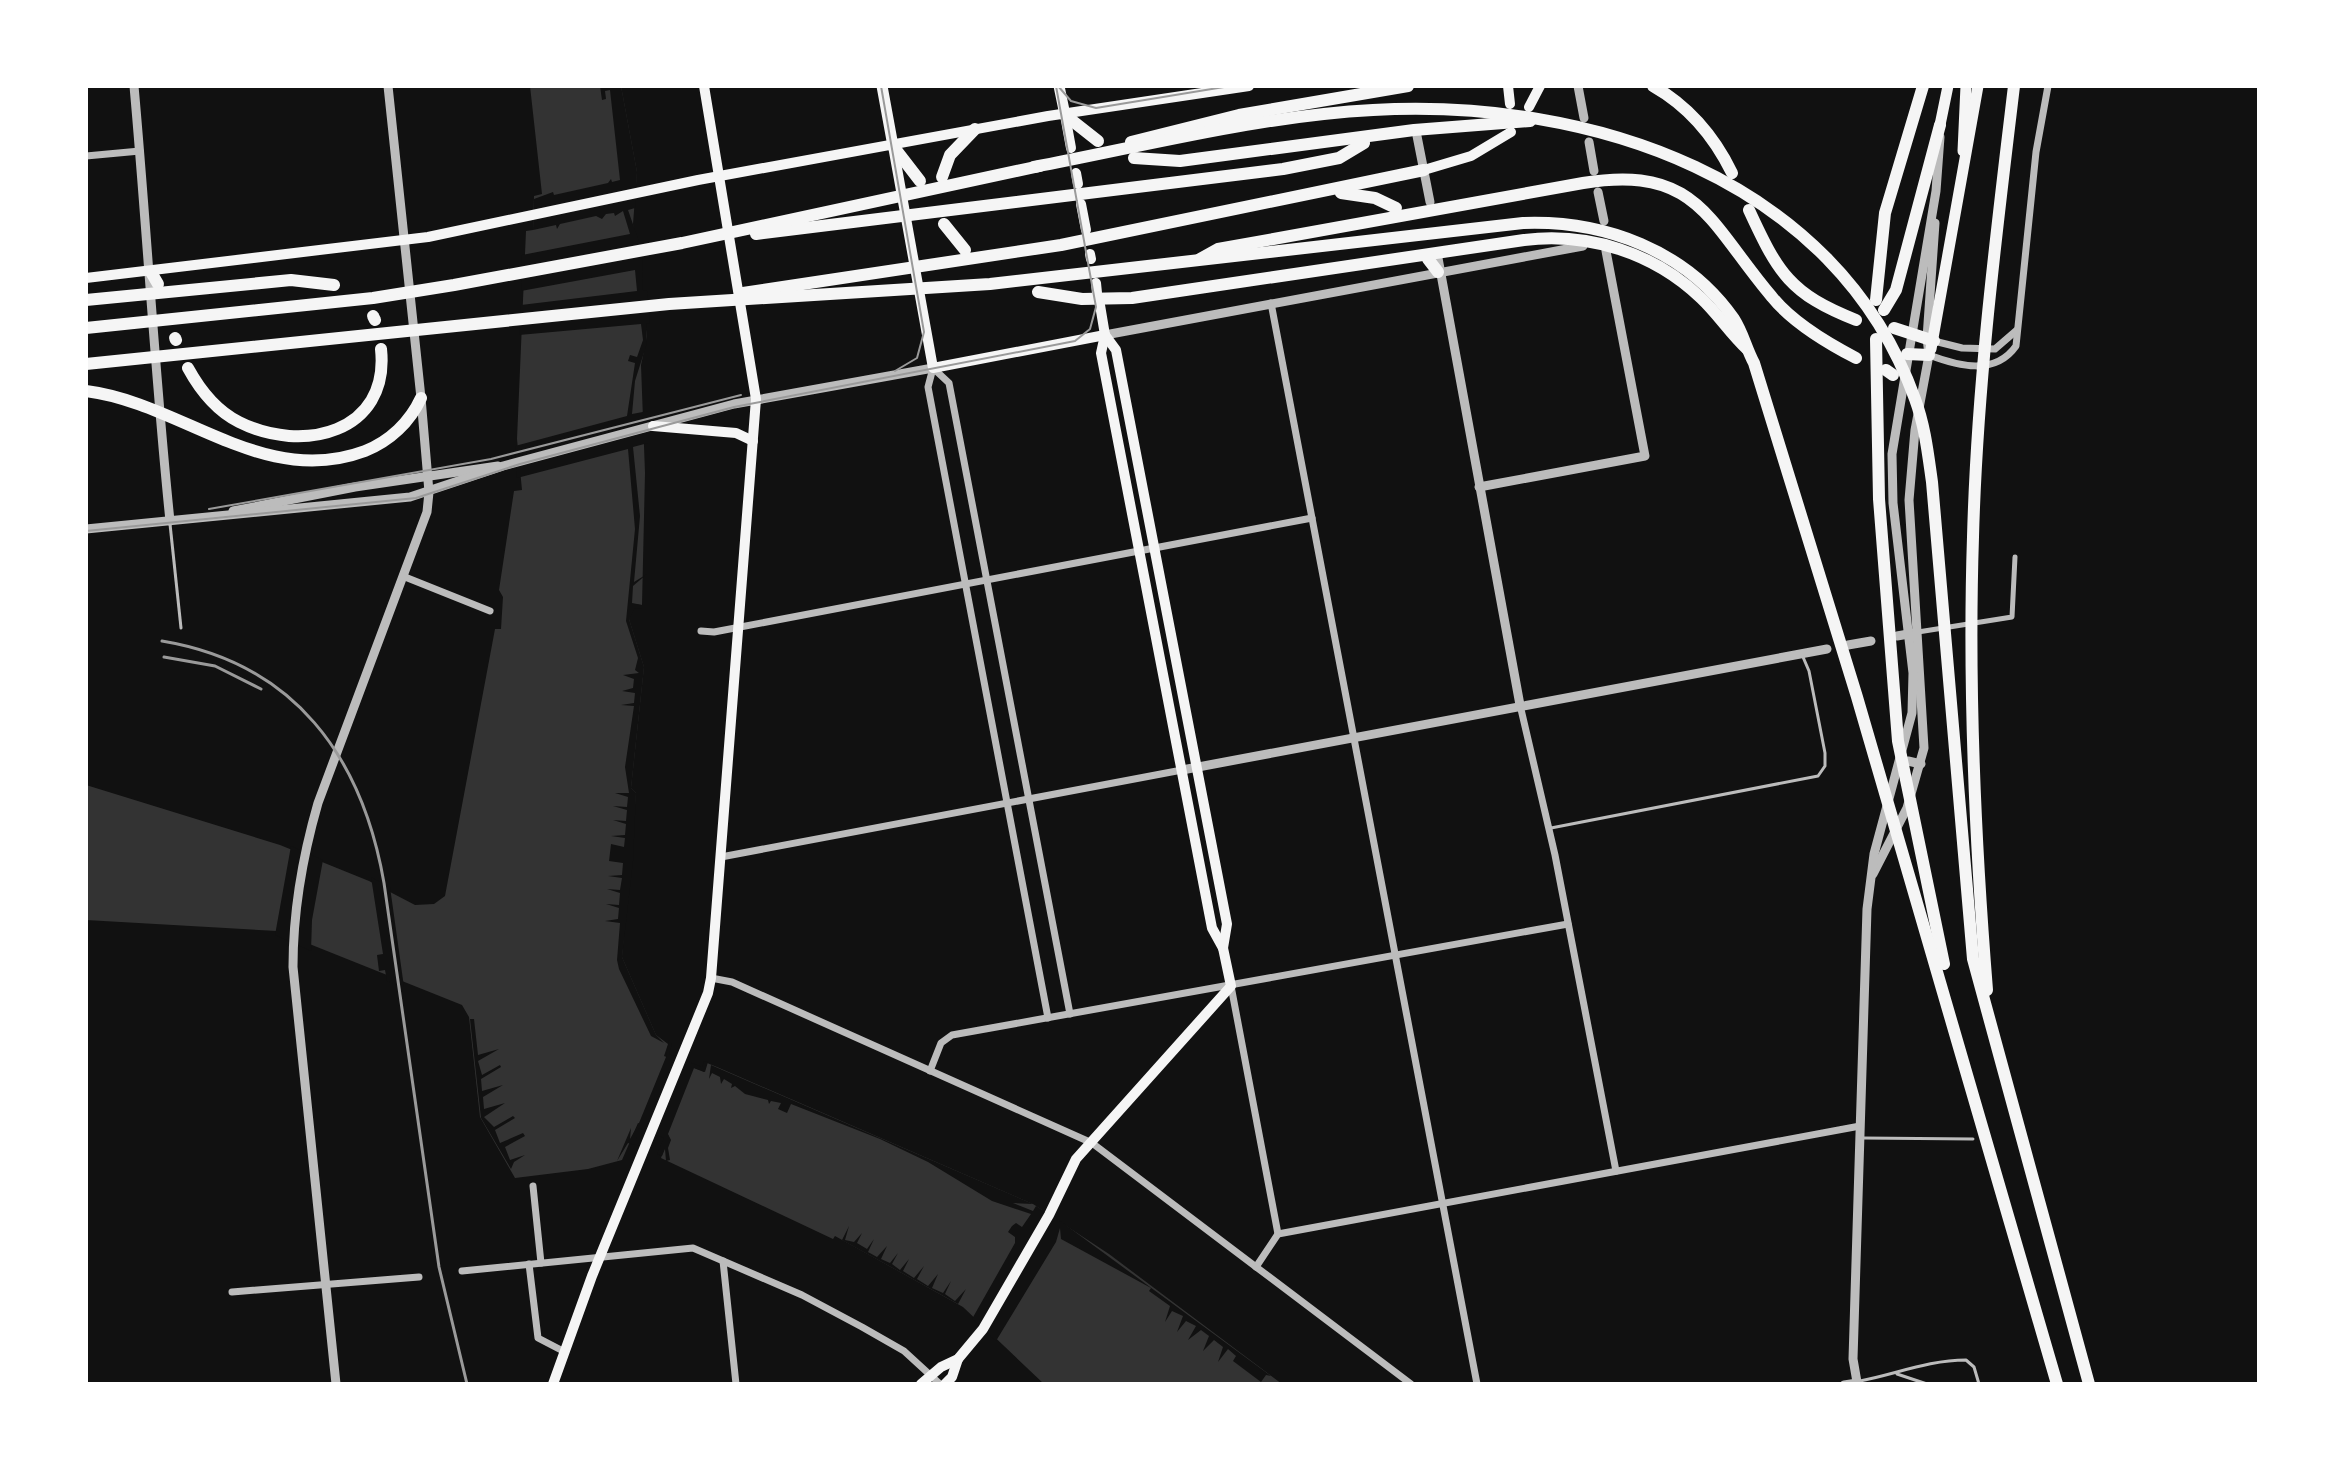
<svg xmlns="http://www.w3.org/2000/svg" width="2345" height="1470" font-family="Merriweather,serif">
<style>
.water{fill:#333}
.pier{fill:#111}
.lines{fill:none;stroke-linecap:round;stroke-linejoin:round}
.service{stroke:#bcbcbc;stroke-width:3}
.pedestrian{stroke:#bcbcbc;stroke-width:5}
.minor{stroke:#bcbcbc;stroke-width:7}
.tertiary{stroke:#bcbcbc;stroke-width:9}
.secondary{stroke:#f5f5f5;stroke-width:10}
.primary{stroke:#f5f5f5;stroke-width:11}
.motorway{stroke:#f5f5f5;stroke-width:12}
.tram{stroke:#9a9a9a;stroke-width:2}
.rail{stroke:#9a9a9a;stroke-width:3}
</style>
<rect width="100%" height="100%" fill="#111"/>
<!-- water -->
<polygon class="water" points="530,86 621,86 637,172 633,224 647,337 641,365 645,473 642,605 632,604 629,619 644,667 631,788 636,793 622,957 656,1035 668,1044 664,1056 704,1072 707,1063 717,1067 1033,1204 1109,1254 1282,1384 1044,1384 963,1307 835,1236 833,1239 661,1158 669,1136 638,1123 622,1160 588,1169 515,1178 480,1117 469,1017 462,1005 277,931 86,920 86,785 280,845 369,881 415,905 434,904 445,896 495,629 501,629 503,597 499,590 514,491 522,490 517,439 526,231 533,230 534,196 542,194"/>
<!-- pier -->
<g class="pier">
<polygon points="600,86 621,86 637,172 635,208 628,210 642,250 643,290 647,291 650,323 646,324 647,343 635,381 632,414 648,411 648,443 633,447 640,516 634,582 647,574 633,586 632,603 642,605 642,609 635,608 629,619 644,667 631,788 636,793 633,861 622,957 656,1035 664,1043 651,1036 619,969 617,960 620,923 605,921 618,919 619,908 606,904 619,905 620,893 607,889 620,890 622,878 608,876 622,875 623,863 609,861 611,844 624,847 625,838 611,836 625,835 626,824 613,820 626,821 627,810 613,806 627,807 628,797 615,793 629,793 625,767 634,706 621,705 634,703 635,693 622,691 633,688 634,679 623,675 639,673 635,670 638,658 626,621 635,529 628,449 517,478 515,446 627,416 635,363 628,361 630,355 637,357 643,340 641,324 519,335 521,305 637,291 635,270 521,291 522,255 630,234 623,211 615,216 614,213 606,214 602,219 596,216 560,224 557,229 556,225 533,230 534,199 553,192 554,195 608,183 611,179 612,182 620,180 610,90 605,91 606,99 602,100"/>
<polygon points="291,846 323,860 312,920 311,951 275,935"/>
<polygon points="371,877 390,887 404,987 387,981 385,970 379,971 377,955 383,954"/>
<polygon points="470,1019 474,1019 478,1055 499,1049 478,1061 482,1075 500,1065 501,1067 481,1079 482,1091 503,1085 483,1097 484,1109 505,1103 484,1117 494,1127 513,1116 515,1118 495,1130 500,1143 523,1133 525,1136 505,1147 510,1160 525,1155 514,1162 511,1169 481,1118"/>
<polygon points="669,1040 672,1044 669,1054 702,1067 704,1061 708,1062 705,1072 694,1068 668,1134 671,1140 668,1148 670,1160 666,1161 665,1149 662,1156 657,1154 664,1138 639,1128 635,1145 628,1143 617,1161 631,1128 630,1139 639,1123 666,1057"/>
<polygon points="711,1065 1033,1204 1013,1203 1033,1211 1036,1206 1063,1223 1271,1376 1266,1375 1261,1382 1233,1361 1236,1356 1228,1349 1218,1362 1223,1347 1214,1340 1203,1351 1209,1336 1201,1330 1188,1340 1196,1326 1186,1321 1177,1332 1183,1316 1172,1311 1165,1322 1170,1306 1149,1291 1151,1288 1061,1239 1060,1228 1056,1242 996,1341 972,1319 1015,1243 1015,1237 1008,1232 1012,1226 1016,1223 1022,1227 1031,1214 992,1201 928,1162 880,1139 791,1104 787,1113 778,1109 781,1103 771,1101 769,1104 768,1100 745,1094 735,1086 731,1088 732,1084 724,1079 721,1084 720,1077 712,1073 709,1079"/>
<polygon points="849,1226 845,1240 854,1242 862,1233 857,1243 867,1249 874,1239 868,1252 877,1257 887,1246 881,1259 890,1263 898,1253 892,1264 900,1270 909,1259 903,1271 914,1278 924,1266 917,1279 928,1286 938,1274 932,1288 943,1293 951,1281 945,1294 955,1301 966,1289 958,1304 842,1240"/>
</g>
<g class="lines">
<!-- service -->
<g class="service">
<polyline points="170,524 181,628"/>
<polyline points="1551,828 1818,776 1825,766 1825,753 1809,671 1803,657"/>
<polyline points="1863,1138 1973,1139"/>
<polyline points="1897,1374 1927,1384"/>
<path d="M 1860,1381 C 1896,1374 1929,1360 1966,1360 L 1974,1367 L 1979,1384"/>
</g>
<!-- pedestrian -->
<polyline class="pedestrian" points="1918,632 2012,617 2015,557"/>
<!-- minor -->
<g class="minor">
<polyline points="86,156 140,151"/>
<polyline points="1271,303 1477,1384"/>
<polyline points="1934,341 1962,348 1995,349 2017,330"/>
<path d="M 1929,355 C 1958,366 1995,376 2016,346 L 2036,152 L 2048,86"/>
<polyline points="405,577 490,611"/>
<polyline points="701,631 714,632 1312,518"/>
<polyline points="1520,705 1555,855 1616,1171"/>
<polyline points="721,857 1182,770"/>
<polyline points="711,978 732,982 1092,1143 1411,1384"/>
<polyline points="1231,986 1278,1234"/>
<polyline points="1048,1018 928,387 933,368 949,383 1070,1014"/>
<polyline points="930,1071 941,1043 952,1035 1568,924"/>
<polyline points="533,1186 541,1263"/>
<polyline points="723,1261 736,1384"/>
<polyline points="529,1264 538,1338 563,1351"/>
<polyline points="1256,1267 1278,1234 1860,1126"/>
<polyline points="462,1271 693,1248 802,1295 862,1327 904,1351 940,1384"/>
<polyline points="232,1292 419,1277"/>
<polyline points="1844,1384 1857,1382"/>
</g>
<!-- tertiary -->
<g class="tertiary">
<path d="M 134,86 C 147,231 155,376 170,521"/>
<polyline points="1578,86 1584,118"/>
<polyline points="1417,136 1430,202"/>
<polyline points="1589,142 1594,171"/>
<polyline points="1598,192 1604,221"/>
<polyline points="1438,258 1520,705"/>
<polyline points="1105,335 1583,246"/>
<polyline points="1479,487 1645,456 1606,251"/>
<polyline points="233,511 355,487 498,466"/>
<polyline points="86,529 410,497 503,466 734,404 933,368"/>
<polyline points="1897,636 1914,633"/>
<polyline points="1848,645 1871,641"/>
<polyline points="1908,761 1921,764"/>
<polyline points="1182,770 1827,649"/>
<polyline points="1873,874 1907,808 1924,748 1909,500 1915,430 1929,355 1927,338 1935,223"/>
<polyline points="1857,1382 1853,1359 1867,909 1874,854 1912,713 1913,673 1893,503 1892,454 1936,191 1940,137"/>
<path d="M 336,1384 L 293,967 C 293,912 303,855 318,803 L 427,512 L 429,492 L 421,398 L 388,86"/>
</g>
<!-- secondary -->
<g class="secondary">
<polyline points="1508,86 1510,104"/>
<polyline points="1529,107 1540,86"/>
<polyline points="1065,115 1071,148"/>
<polyline points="893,146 933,368 1105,335"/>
<polyline points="1424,170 1471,156 1511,132"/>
<polyline points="1076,173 1078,184"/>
<polyline points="1081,204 1086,230"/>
<polyline points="1090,254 1091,259"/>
<polyline points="86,278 428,237 698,180 1048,116 1249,86"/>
<polyline points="1096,283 1097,293"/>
<polyline points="1105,335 1116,350 1227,924 1223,948"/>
<polyline points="653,426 736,433 753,441"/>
<polyline points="553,1384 592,1276 708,993 711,978 756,399 704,86"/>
<polyline points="921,1384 941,1367 958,1359 983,1329 1049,1215 1076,1159 1231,986 1223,948 1212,928 1101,353 1105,335 1100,305"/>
<polyline points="945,1384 952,1377 958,1359"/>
</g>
<!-- primary -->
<g class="primary">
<polyline points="882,86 893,146"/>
<polyline points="1059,86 1065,115"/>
<polyline points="1940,125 1948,86"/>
<polyline points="1963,151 1966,86"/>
<polyline points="1931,349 1978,86"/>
</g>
<!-- motorway -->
<g class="motorway">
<path d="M 1653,86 C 1690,107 1714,136 1732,173"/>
<polyline points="1065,115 1098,141"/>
<polyline points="1131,142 1239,115 1408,86"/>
<polyline points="893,146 920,181"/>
<polyline points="1134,158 1180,161 1414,130 1530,121"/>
<path d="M 1034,167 C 1145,146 1259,116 1373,110 C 1589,98 1835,177 1915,399 C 1925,426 1928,454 1932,482 L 1973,959 L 2089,1384"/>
<polyline points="942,177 950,155 975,129"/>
<polyline points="1341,193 1375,198 1396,208"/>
<path d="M 1749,210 C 1778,273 1790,294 1856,320"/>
<polyline points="944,224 965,250"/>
<polyline points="756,234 1283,169 1339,158 1364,143"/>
<path d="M 1200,259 L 1218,249 L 1583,183 C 1698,164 1709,223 1772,297 C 1793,323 1827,343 1856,358"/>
<polyline points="1428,259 1438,272"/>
<polyline points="151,272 158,284"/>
<path d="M 1038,292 L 1082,299 L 1132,298 L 1524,240 C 1589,232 1654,253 1701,298 C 1718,314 1730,333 1747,349"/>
<polyline points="743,293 1061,245 1424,170"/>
<polyline points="86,300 291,280 334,285"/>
<polyline points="1876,300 1885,213 1923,86"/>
<polyline points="1884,310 1896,290 1940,125"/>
<polyline points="373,316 375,320"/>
<polyline points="86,328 373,298 454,285 682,243 1040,166"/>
<polyline points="1894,328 1934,341"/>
<polyline points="175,338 176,340"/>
<polyline points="1876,339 1879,499 1898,741 1944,964"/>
<polyline points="1907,354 1929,355"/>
<path d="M 86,364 L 669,304 L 990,284 L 1523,223 C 1604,220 1686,250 1734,319 C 1743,333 1746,348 1754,363 L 1857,697 L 2057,1384"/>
<path d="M 188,368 C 200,390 217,411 239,422 C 302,454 390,433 381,349"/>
<polyline points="1886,370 1893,375"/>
<path d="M 86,391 C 182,403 264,489 365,451 C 390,441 410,422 421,398"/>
<path d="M 1987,990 C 1975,840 1968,687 1973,537 C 1977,386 1996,236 2014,86"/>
</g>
<!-- tram -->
<g class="tram">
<polyline points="881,86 924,332 917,358 895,371"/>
<polyline points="1058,86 1071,101 1096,108 1230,86"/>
<polyline points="209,509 491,459 741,395"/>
<polyline points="86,531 416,498 520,464 734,407 1075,341 1090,329 1096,307 1056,86"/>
</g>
<!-- rail -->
<g class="rail">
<path d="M 162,641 C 294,663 362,756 384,883 L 439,1267 L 467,1384"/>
<polyline points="164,657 215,666 261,689"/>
</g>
</g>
<!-- border -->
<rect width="2345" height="1470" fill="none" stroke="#ffffff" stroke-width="176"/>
</svg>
